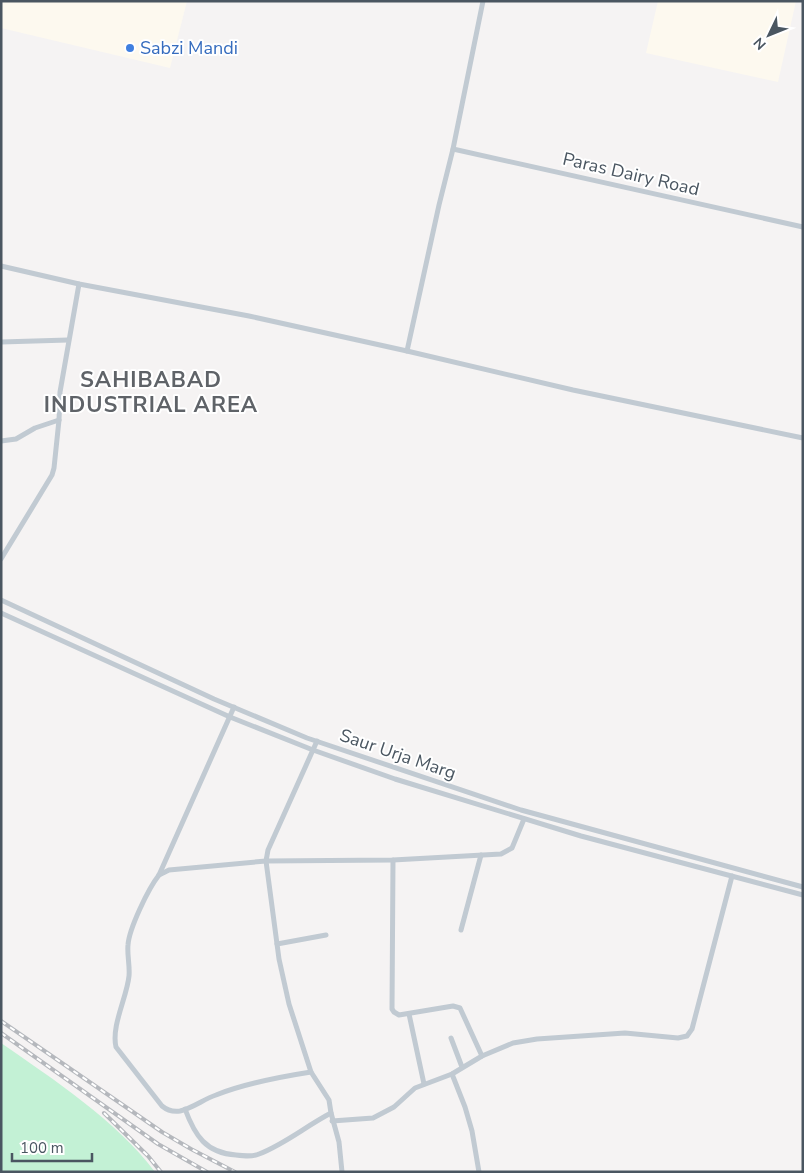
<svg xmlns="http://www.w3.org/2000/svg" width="804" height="1173" font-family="'Nunito Sans',sans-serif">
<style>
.commercial{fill:#fdf9ef}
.green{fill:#c3f1d5}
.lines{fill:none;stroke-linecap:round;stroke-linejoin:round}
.minor{stroke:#c1cad2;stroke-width:5}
.rail-casing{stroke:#b5b8bd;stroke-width:4}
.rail{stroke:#fff;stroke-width:2;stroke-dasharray:5.5;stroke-linecap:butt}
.shop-dot{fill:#3f7fe0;stroke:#fff;stroke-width:2}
.labels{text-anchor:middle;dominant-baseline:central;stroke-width:4;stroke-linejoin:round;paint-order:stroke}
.shop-label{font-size:18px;fill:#366cbe;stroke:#fff;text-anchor:start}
.street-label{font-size:18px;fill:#4a5661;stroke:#fff}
.district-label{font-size:22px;font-weight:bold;letter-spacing:1px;fill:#5f6368;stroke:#fff}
</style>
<rect width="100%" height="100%" fill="#f5f3f3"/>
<!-- commercial -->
<g class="commercial">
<polygon points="1,1 187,1 170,68 1,28"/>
<polygon points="658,1 796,1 778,82 646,53"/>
</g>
<!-- green -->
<path class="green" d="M 1,1043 C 53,1079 117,1121 155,1172 L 1,1172 Z"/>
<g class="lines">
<!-- minor -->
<g class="minor">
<polyline points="453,149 803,227"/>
<polyline points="1,266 79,284 249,316 407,351 573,390 803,438"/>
<polyline points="1,342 68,340"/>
<polyline points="407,351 439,205 453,149 483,1"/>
<polyline points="1,441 16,439 35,428 59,420"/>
<polyline points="1,559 52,475 54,468 59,420 60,392 79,284"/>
<polyline points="1,600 214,699 307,738 521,810 803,887"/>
<polyline points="1,613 230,717 313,750 395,779 581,836 803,895"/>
<path d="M 234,707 L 159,875 C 148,889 129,929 128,945 C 127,955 130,966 129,976 C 127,997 111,1026 116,1047 L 162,1106 C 168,1111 173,1112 180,1111 C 193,1108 204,1099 216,1095 C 246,1083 279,1077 311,1072"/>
<polyline points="317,741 268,850 266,861 279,959 289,1004 311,1072 329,1100 331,1113 339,1142 342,1172"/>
<polyline points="393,860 392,1009 394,1012 399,1015 453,1006 460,1008 482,1056"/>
<polyline points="159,875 169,870 266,861 393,860 501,854 512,848 524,819"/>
<polyline points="461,930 481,855"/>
<polyline points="277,944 326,935"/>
<polyline points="409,1014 424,1084"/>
<polyline points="451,1038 462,1067"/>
<polyline points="452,1074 465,1107 472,1131 479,1172"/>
<path d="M 185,1109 C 195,1136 206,1153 236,1155 C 244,1156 252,1157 259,1154 C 285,1144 306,1126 331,1113"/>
<polyline points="332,1121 373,1118 394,1107 415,1088 452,1074 482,1056 513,1043 537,1039 625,1033 678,1038 687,1036 692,1029 732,876"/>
</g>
<!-- rail casing -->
<g class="rail-casing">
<g id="rail">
<polyline points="1,1021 162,1132 191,1149 235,1172"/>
<polyline points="1,1033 158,1144 207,1172"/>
<polyline points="104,1113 148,1156 161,1172"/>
</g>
</g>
<!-- rail -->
<use href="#rail" class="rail"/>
</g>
<!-- markers -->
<circle class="shop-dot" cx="130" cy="48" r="5"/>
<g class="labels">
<!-- shop labels -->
<g class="shop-label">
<text x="140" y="48">Sabzi Mandi</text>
</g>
<!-- street labels -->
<g class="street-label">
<text transform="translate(631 174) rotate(13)">Paras Dairy Road</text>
<text transform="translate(398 754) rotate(19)">Saur Urja Marg</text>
</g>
<!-- district labels -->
<g class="district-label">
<text x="151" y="380">SAHIBABAD<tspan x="151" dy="25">INDUSTRIAL AREA</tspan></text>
</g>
</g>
<!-- border -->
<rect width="804" height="1173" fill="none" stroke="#4a5661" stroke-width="5"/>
<!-- north arrow -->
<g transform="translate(769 35) rotate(227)" stroke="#ffffff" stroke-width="4" paint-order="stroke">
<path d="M0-4L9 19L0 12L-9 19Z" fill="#4a5661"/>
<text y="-8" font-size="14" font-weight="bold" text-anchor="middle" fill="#4a5661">N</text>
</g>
<!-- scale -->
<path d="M12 1153v8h80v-8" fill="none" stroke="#4a5661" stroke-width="2.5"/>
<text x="20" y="1153" font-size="15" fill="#4a5661" stroke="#ffffff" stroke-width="4" paint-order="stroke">100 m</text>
</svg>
